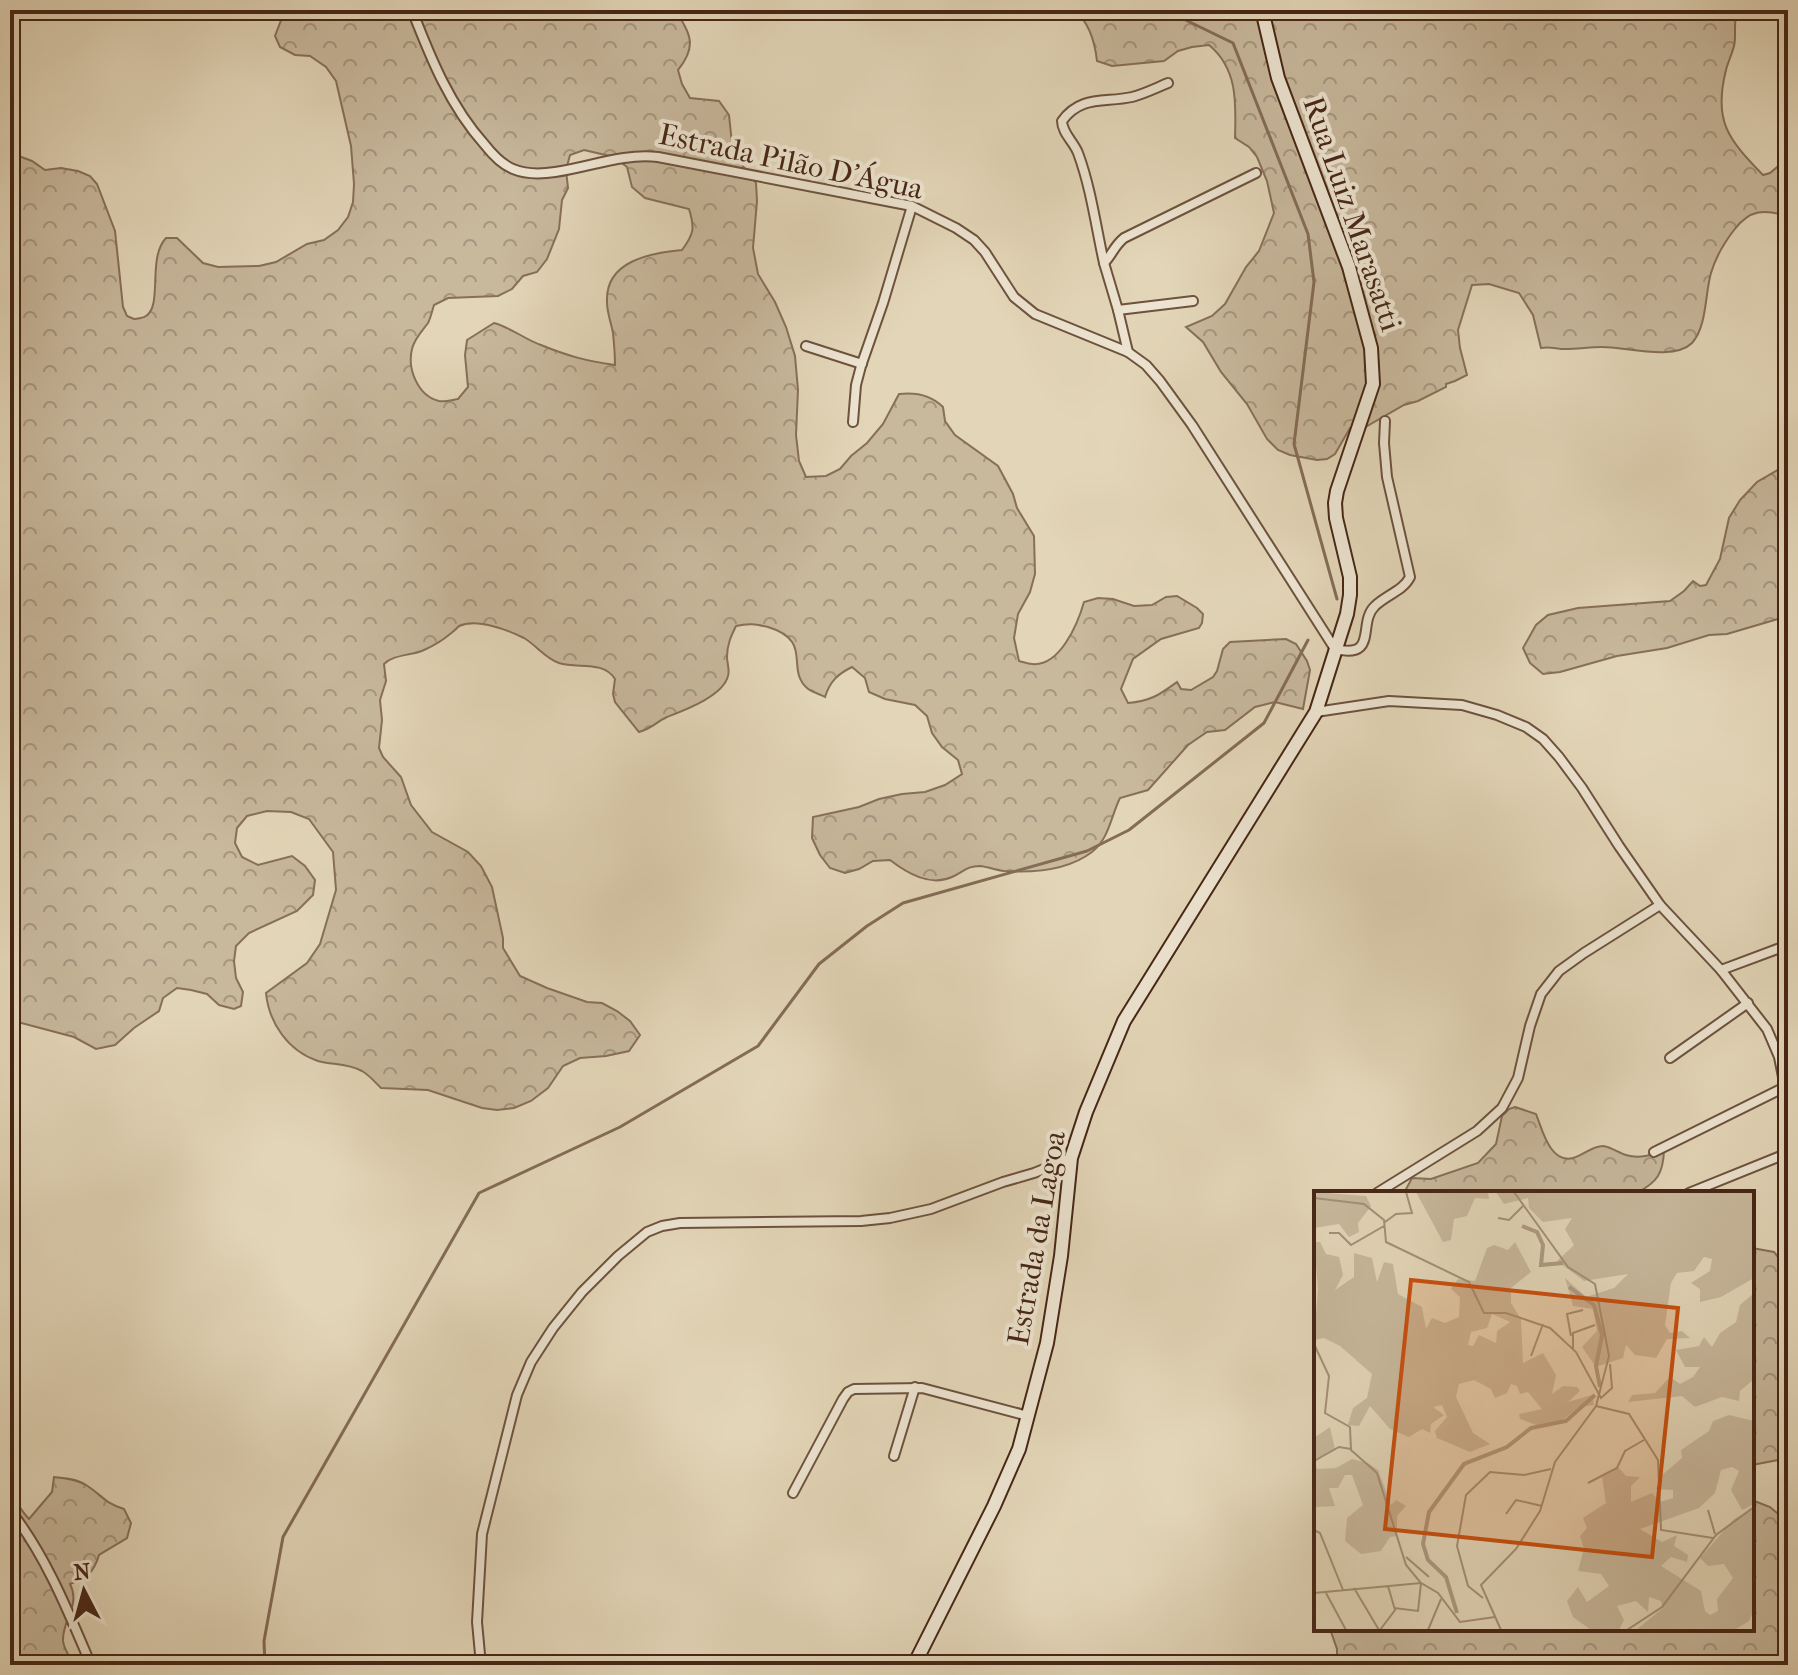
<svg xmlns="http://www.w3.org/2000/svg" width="1798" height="1675" font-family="'IM FELL French Canon',serif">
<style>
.forest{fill:url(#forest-crowns);stroke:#876f59;stroke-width:2;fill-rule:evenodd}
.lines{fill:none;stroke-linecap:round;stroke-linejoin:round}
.stream{stroke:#846c56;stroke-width:3}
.street-casing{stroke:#6d523e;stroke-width:12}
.secondary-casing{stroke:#462616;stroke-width:16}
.street{stroke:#ede4d1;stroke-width:8}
.secondary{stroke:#ede4d1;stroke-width:12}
.labels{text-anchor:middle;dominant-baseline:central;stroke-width:8;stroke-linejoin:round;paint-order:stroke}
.street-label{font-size:30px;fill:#462616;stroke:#ede4d1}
.inset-river{fill:none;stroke:#ae9a81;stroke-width:4}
.inset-road{fill:none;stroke:#a49077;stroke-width:2}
.view{fill:#c84f0e;fill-opacity:0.15;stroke:#c84f0e;stroke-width:4}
.inset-edge{fill:none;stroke:#462616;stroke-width:4}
</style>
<defs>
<pattern id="forest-crowns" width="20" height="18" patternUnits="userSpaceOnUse" patternTransform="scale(2)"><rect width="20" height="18" fill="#c8b89c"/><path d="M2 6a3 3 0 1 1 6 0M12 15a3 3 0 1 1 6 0" fill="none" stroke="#a4957e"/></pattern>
</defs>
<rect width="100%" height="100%" fill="#e3d6b8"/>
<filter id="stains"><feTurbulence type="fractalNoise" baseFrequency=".0025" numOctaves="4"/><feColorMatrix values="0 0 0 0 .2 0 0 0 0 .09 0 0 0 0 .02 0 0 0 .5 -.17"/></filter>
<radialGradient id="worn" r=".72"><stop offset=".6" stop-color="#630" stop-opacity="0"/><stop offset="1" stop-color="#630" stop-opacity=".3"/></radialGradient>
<!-- forest -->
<g class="forest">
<path d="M 285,10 L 675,10 C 690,33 698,46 678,70 L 682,84 L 690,98 L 719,101 L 729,115 L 733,153 L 756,183 L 757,201 L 753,248 L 758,274 L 775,302 L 786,327 L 795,356 L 798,390 L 796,435 L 799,461 L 806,477 L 826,476 L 840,469 L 851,456 L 867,443 L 883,424 L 899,394 C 916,392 931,395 943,407 L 945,421 L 955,435 L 998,466 L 1013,494 L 1017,508 L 1034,536 L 1035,574 L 1030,592 L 1018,614 L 1014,638 L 1019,661 C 1023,662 1028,664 1032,664 C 1060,667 1078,623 1084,602 L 1098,598 L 1113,599 L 1134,606 L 1152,605 L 1166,597 L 1177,596 L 1197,608 L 1203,614 L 1202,623 L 1199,628 L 1161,639 L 1133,659 L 1121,689 L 1128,703 C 1151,701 1159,695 1177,682 L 1181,689 L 1191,690 L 1213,677 L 1217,671 L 1223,649 L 1230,642 L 1286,639 L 1296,644 L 1307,661 L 1310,670 L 1303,709 L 1275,702 L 1255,707 L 1225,730 L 1207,732 L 1188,745 L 1148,790 L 1120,798 C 1111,816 1109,839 1092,852 C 1067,871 1034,873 1004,871 C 996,870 988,867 980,866 C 966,866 964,872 952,877 C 930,887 907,873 890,860 L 873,861 L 859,869 L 845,873 L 830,868 L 820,855 L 812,838 L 813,817 L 859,807 L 879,799 L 902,794 L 925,792 L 945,785 L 962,774 L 958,760 L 942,747 L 932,733 L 927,716 L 915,705 L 885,699 L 869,692 L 865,678 L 852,667 C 838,674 830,681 825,697 C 820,694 811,692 807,688 C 785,668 814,641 768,627 C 755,624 749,623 736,626 C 731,636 727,645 727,657 C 727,663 730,670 728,676 C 723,696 685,710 667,717 C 656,722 653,728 639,732 L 615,702 L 613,694 L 615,679 C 603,660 578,669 559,663 C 546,659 536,645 524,638 C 508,630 477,618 459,626 C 457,628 453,632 450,634 C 443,640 433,646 424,650 C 411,656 394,654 384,664 L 386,681 L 380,700 L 382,720 L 379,748 L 383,757 L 401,777 L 411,805 L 432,832 L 468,852 L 481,866 L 492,887 L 503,938 L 503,948 L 520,976 L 547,988 L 587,1002 L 602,1003 L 617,1011 L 630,1021 L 640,1035 L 629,1051 L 606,1056 L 580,1058 L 563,1066 L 548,1088 L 531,1101 L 514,1108 L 497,1110 L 482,1108 L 428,1090 L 381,1088 C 375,1082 369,1075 362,1071 C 347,1063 332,1065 318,1061 C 288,1051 269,1023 266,993 L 307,963 L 320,944 L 336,890 L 333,852 L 309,819 L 291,812 L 267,811 L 247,816 L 237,828 L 235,843 L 242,857 L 258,865 L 292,856 L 305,866 L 315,880 L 313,895 L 297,911 L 249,933 L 236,946 L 234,961 L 236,978 L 243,992 L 241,1006 L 234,1009 L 219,1005 L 207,994 L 191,990 L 177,988 L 163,998 L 159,1011 L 134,1028 L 115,1045 L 96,1049 L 74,1037 L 10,1020 L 10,155 L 16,155 L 32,161 L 45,170 L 61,168 L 78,171 L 90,176 L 97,184 L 115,231 L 123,307 L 127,316 L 134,319 C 136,319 143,318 146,316 C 163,305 147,258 166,238 L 177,238 L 203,263 L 218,267 L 259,266 L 276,262 L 307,244 L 324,240 L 338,230 L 348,217 L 353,202 L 354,184 L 351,146 L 336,81 L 326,67 L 310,56 L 295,55 L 280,47 L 275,36 ZM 584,150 L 614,157 L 627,167 L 632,187 L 645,198 L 689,209 C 695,228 694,234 682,250 C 650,253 605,261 607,302 C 607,313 611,322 613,333 C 614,343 615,354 615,365 C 586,361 568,356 541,345 C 524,339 512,328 494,323 L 467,340 L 465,355 L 468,387 L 458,399 C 452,400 444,402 439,401 C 418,396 407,369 412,349 C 414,339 422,331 428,323 C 431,317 432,311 434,305 L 448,298 L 498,296 L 512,289 L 523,276 L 537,272 L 547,259 L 559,229 L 562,200 L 568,188 L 566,170 L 570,155 Z"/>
<path d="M 1074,10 L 1739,10 C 1732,21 1737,34 1734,46 C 1732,54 1728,62 1726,70 C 1713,121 1728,139 1763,175 L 1770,173 L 1788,158 L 1788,216 C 1764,209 1750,209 1734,230 C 1724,243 1716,256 1711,273 C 1705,293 1707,327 1692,343 C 1674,361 1626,347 1602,347 C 1590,347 1578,349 1565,349 C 1557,349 1549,346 1541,348 L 1533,315 L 1519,293 L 1489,284 L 1472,285 L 1458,330 L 1460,348 L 1467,375 L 1455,381 L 1446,384 L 1446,387 L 1418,401 L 1404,405 L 1362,429 L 1350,428 L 1335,454 L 1327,459 L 1317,460 L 1290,455 L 1278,450 L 1267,439 L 1247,404 L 1221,372 L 1203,342 L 1186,327 L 1212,316 L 1225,304 L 1246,267 L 1259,251 L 1274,213 L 1267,181 L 1257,157 L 1249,147 L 1235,138 C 1236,103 1238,69 1209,45 L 1192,47 L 1178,51 L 1164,61 L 1112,66 L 1097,61 C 1095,43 1089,22 1074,10 Z"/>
<polygon points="1788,464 1788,616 1727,634 1709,635 1667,648 1617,656 1560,672 1543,674 1530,663 1523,648 1536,625 1548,615 1578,608 1670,601 1684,591 1693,581 1700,586 1706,585 1720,559 1729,518 1740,500 1757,482"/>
<path d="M 1515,1107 L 1536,1114 C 1542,1129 1550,1164 1573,1158 C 1584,1155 1592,1146 1603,1146 C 1611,1147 1619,1153 1626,1155 C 1639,1159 1652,1155 1664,1151 C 1663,1174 1657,1182 1637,1193 L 1404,1193 L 1412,1178 L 1431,1179 L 1478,1163 L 1496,1144 L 1502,1116 L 1509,1109 Z"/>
<polygon points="1752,1248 1774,1252 1788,1270 1788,1453 1778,1460 1752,1465"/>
<path d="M 10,1450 L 15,1453 C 24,1483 1,1489 29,1519 L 52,1492 L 54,1477 C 64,1478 77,1479 86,1485 C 102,1495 104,1503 124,1509 L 131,1523 L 127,1538 L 99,1555 C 94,1572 87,1578 70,1584 C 81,1605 62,1620 63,1641 C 64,1649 70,1658 74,1665 L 10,1665 Z"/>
<polygon points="1752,1500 1770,1507 1783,1518 1783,1523 1788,1529 1788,1665 1337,1665 1337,1649 1330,1629 1752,1629"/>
</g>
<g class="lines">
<!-- stream -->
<g class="stream">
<polyline points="1165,10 1233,43 1308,234 1314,282 1294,444 1337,599"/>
<polyline points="265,1665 264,1641 283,1537 479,1193 620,1127 758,1046 819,964 867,926 903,903 1087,851 1129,830 1264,723 1308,640"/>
</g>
<!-- street casing -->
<g class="street-casing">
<g id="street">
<path d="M 412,10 C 431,59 450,106 485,145 C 492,154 501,164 513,169 C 525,174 542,174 555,172 C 590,167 623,153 658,157 L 912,206 L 956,228 L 974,240 L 985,252 L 1014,297 L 1035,314 L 1128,352 L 1146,365 L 1160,381 L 1192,425 L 1335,649 C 1379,659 1357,623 1375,606 C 1386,595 1403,591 1410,577 L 1387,477 L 1384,443 L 1385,421"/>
<path d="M 1104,263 C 1096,227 1091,188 1078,153 C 1074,142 1062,133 1062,121 C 1081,95 1104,103 1132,97 C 1144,94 1156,88 1168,83"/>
<polyline points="1118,310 1193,301"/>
<polyline points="806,346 862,364"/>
<path d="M 1128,352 L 1118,310 L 1104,263 C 1112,255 1114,246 1124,238 L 1256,173"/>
<polyline points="853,422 856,385 861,366 883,303 912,206"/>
<polyline points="1316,712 1389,701 1462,705 1497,715 1526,727 1543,739 1559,757 1582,788 1619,846 1660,905 1721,970 1767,1029 1779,1057 1785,1087 1788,1130"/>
<polyline points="1721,970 1788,945"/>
<polyline points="1670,1058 1748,1003"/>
<polyline points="1654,1152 1785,1087"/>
<polyline points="1377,1193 1477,1131 1502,1108 1518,1078 1530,1026 1541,994 1559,971 1584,953 1660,905"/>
<polyline points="1689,1193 1788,1153"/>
<polyline points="894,1456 915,1387"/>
<polyline points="793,1493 843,1399 848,1392 854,1389 922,1388 1028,1416"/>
<path d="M 10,1510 C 46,1556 68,1611 91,1665"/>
<polyline points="481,1665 477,1622 482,1534 517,1395 531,1362 553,1328 582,1292 618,1256 647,1232 662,1226 680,1223 861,1221 890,1218 931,1209 1003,1182 1034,1173 1071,1158"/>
</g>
</g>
<!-- secondary casing -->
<g class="secondary-casing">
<polyline id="secondary" points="914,1665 994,1506 1019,1449 1047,1343 1061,1256 1071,1158 1086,1112 1124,1021 1316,712 1347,614 1350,595 1350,577 1336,518 1335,503 1337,491 1373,384 1371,348 1349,267 1278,78 1262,10"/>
</g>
<!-- street -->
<use href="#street" class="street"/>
<!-- secondary -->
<use href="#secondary" class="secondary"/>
</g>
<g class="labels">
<!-- street labels -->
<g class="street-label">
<text transform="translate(791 162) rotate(12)">Estrada Pilão D'Água</text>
<text transform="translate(1352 214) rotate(71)">Rua Luiz Marasatti</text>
<text transform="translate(1037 1238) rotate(-80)">Estrada da Lagoa</text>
</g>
</g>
<!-- overview -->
<g transform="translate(1314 1191)">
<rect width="440" height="440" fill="#e3d6b8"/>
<path d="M 0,1 L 52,5 L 57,15 L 44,32 L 45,41 L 35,46 L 25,33 L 0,37 ZM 102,1 L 174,1 L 175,8 L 161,7 L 153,25 L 140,28 L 137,49 L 129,51 ZM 182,1 L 440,1 L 440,87 L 407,106 L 386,111 L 386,98 L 377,92 L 396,80 L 398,68 L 390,66 L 380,80 L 363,82 L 357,92 L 351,134 L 356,142 L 368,140 L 376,147 L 353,148 L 342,167 L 321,164 L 312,154 L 309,167 L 282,176 L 268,156 L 283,140 L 279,118 L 259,115 L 251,87 L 272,106 L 300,97 L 314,83 L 270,90 L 243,70 L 260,54 L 251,38 L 258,27 L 229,31 L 215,17 L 214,7 L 190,13 ZM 0,51 L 6,51 L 12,63 L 25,66 L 29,84 L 21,99 L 40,86 L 40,62 L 58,67 L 63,91 L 70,71 L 79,73 L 84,103 L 108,116 L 112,138 L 118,127 L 131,132 L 145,126 L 146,106 L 137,98 L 144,88 L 161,90 L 173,57 L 180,54 L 194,59 L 201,51 L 217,81 L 197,97 L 197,112 L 207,128 L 209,172 L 229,162 L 242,184 L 238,203 L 249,195 L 263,196 L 266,200 L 254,211 L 278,204 L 280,214 L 265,216 L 242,234 L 222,234 L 206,228 L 205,223 L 228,218 L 214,201 L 206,203 L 203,195 L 197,193 L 193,202 L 181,207 L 177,198 L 160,189 L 145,193 L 142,206 L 159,242 L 176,253 L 156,261 L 123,247 L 121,240 L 133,226 L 128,214 L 119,216 L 130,224 L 117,233 L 116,242 L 108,238 L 95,246 L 76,238 L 56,215 L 45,235 L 34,234 L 39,217 L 53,207 L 58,183 L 26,155 L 10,147 L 0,149 L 4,99 ZM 178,123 L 196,131 L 183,140 L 182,152 L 165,144 L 159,155 L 154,154 L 157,141 L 173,137 ZM 440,102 L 440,188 L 426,200 L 425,210 L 408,206 L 381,216 L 368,205 L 314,211 L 318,204 L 341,202 L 356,186 L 366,193 L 379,186 L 386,176 L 371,176 L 362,159 L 385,155 L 390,146 L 398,156 L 406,142 L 422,131 L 426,114 ZM 415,224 L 440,230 L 438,314 L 428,319 L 417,299 L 425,280 L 418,276 L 407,279 L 401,302 L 385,317 L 326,338 L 348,351 L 363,344 L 360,355 L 374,364 L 373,371 L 357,366 L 347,375 L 387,400 L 391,420 L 396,424 L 404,420 L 403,408 L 419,387 L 410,373 L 394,375 L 386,367 L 420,328 L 440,317 L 440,418 L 435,430 L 420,439 L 322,439 L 349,417 L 347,410 L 335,406 L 334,421 L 322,410 L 303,415 L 310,429 L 305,439 L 277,439 L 259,426 L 253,410 L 264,396 L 273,411 L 295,395 L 287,383 L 264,380 L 270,357 L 266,345 L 273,337 L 269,327 L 292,312 L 288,286 L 305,277 L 312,285 L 326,286 L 317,295 L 317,311 L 338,302 L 346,311 L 359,307 L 359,299 L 342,298 L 348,284 L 368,267 L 367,259 L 395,240 L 399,230 ZM 16,236 L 21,258 L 1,271 L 3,278 L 22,277 L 38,268 L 54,272 L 64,279 L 77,314 L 82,309 L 92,315 L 83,325 L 83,345 L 76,346 L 67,360 L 47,363 L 31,350 L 33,327 L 49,314 L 38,284 L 31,284 L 24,297 L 15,297 L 21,315 L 1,316 L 0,247 Z" fill="#c8b89c" fill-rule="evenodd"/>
<path class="inset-river" d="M 208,35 L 223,41 L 229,54 L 227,74 L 249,72M 255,96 L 280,114 L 288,144 L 282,175 L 286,196M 143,422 L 132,386 L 114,369 L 109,353 L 115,321 L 150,273 L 193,256 L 217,237 L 252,230 L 281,204"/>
<path class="inset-road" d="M 0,7 L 50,13 L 70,29 L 72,51 L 155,91 L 170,122 L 192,122 L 236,137 L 262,161 L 287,207 L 298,197 L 296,173M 184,27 L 195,29 L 209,15M 71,31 L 82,23 L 98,22 L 92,1M 15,42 L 25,42 L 37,54 L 70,35M 257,145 L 253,123 L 269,119M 0,153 L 15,185 L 11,222 L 36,236 L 37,259 L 63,282 L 92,374 L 107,392 L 104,420 L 80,417M 259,159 L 259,142 L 281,134M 217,165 L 229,133M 282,215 L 315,223 L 344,269 L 347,339 L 399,347M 0,270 L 25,256 L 37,258M 274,292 L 303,277 L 311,260 L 330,249M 394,319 L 401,343M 192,323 L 202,309 L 228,315M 0,339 L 6,342 L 29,399M 92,366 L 115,386M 40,397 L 65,439M 0,402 L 107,392 L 124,402 L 146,431 L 181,426M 12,402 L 32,439M 169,407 L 154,395 L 143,355 L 152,304 L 176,281 L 210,284 L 237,278M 66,439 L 81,419 L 74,395M 114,439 L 127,408M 187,439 L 167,394 L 202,358 L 226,320 L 241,271 L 282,215 L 295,165 L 281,93 L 254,76 L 200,1M 313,439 L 348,416 L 402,344 L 440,316"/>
<path class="view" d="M 97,89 L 364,117 L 338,366 L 71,338 Z"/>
<rect width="440" height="440" class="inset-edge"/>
</g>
<!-- margin -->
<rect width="1798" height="1675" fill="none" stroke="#e3d6b8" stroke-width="40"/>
<rect x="12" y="12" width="1774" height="1651" fill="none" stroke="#462616" stroke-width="4"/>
<rect x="20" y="20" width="1758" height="1635" fill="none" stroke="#462616" stroke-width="2"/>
<!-- north arrow -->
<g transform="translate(84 1591) rotate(354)" stroke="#ede4d1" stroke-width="6" paint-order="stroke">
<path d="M0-6L14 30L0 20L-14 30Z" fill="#462616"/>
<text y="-12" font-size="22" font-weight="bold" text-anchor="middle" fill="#462616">N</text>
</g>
<rect width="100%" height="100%" filter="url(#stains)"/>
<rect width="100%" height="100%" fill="url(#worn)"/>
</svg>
